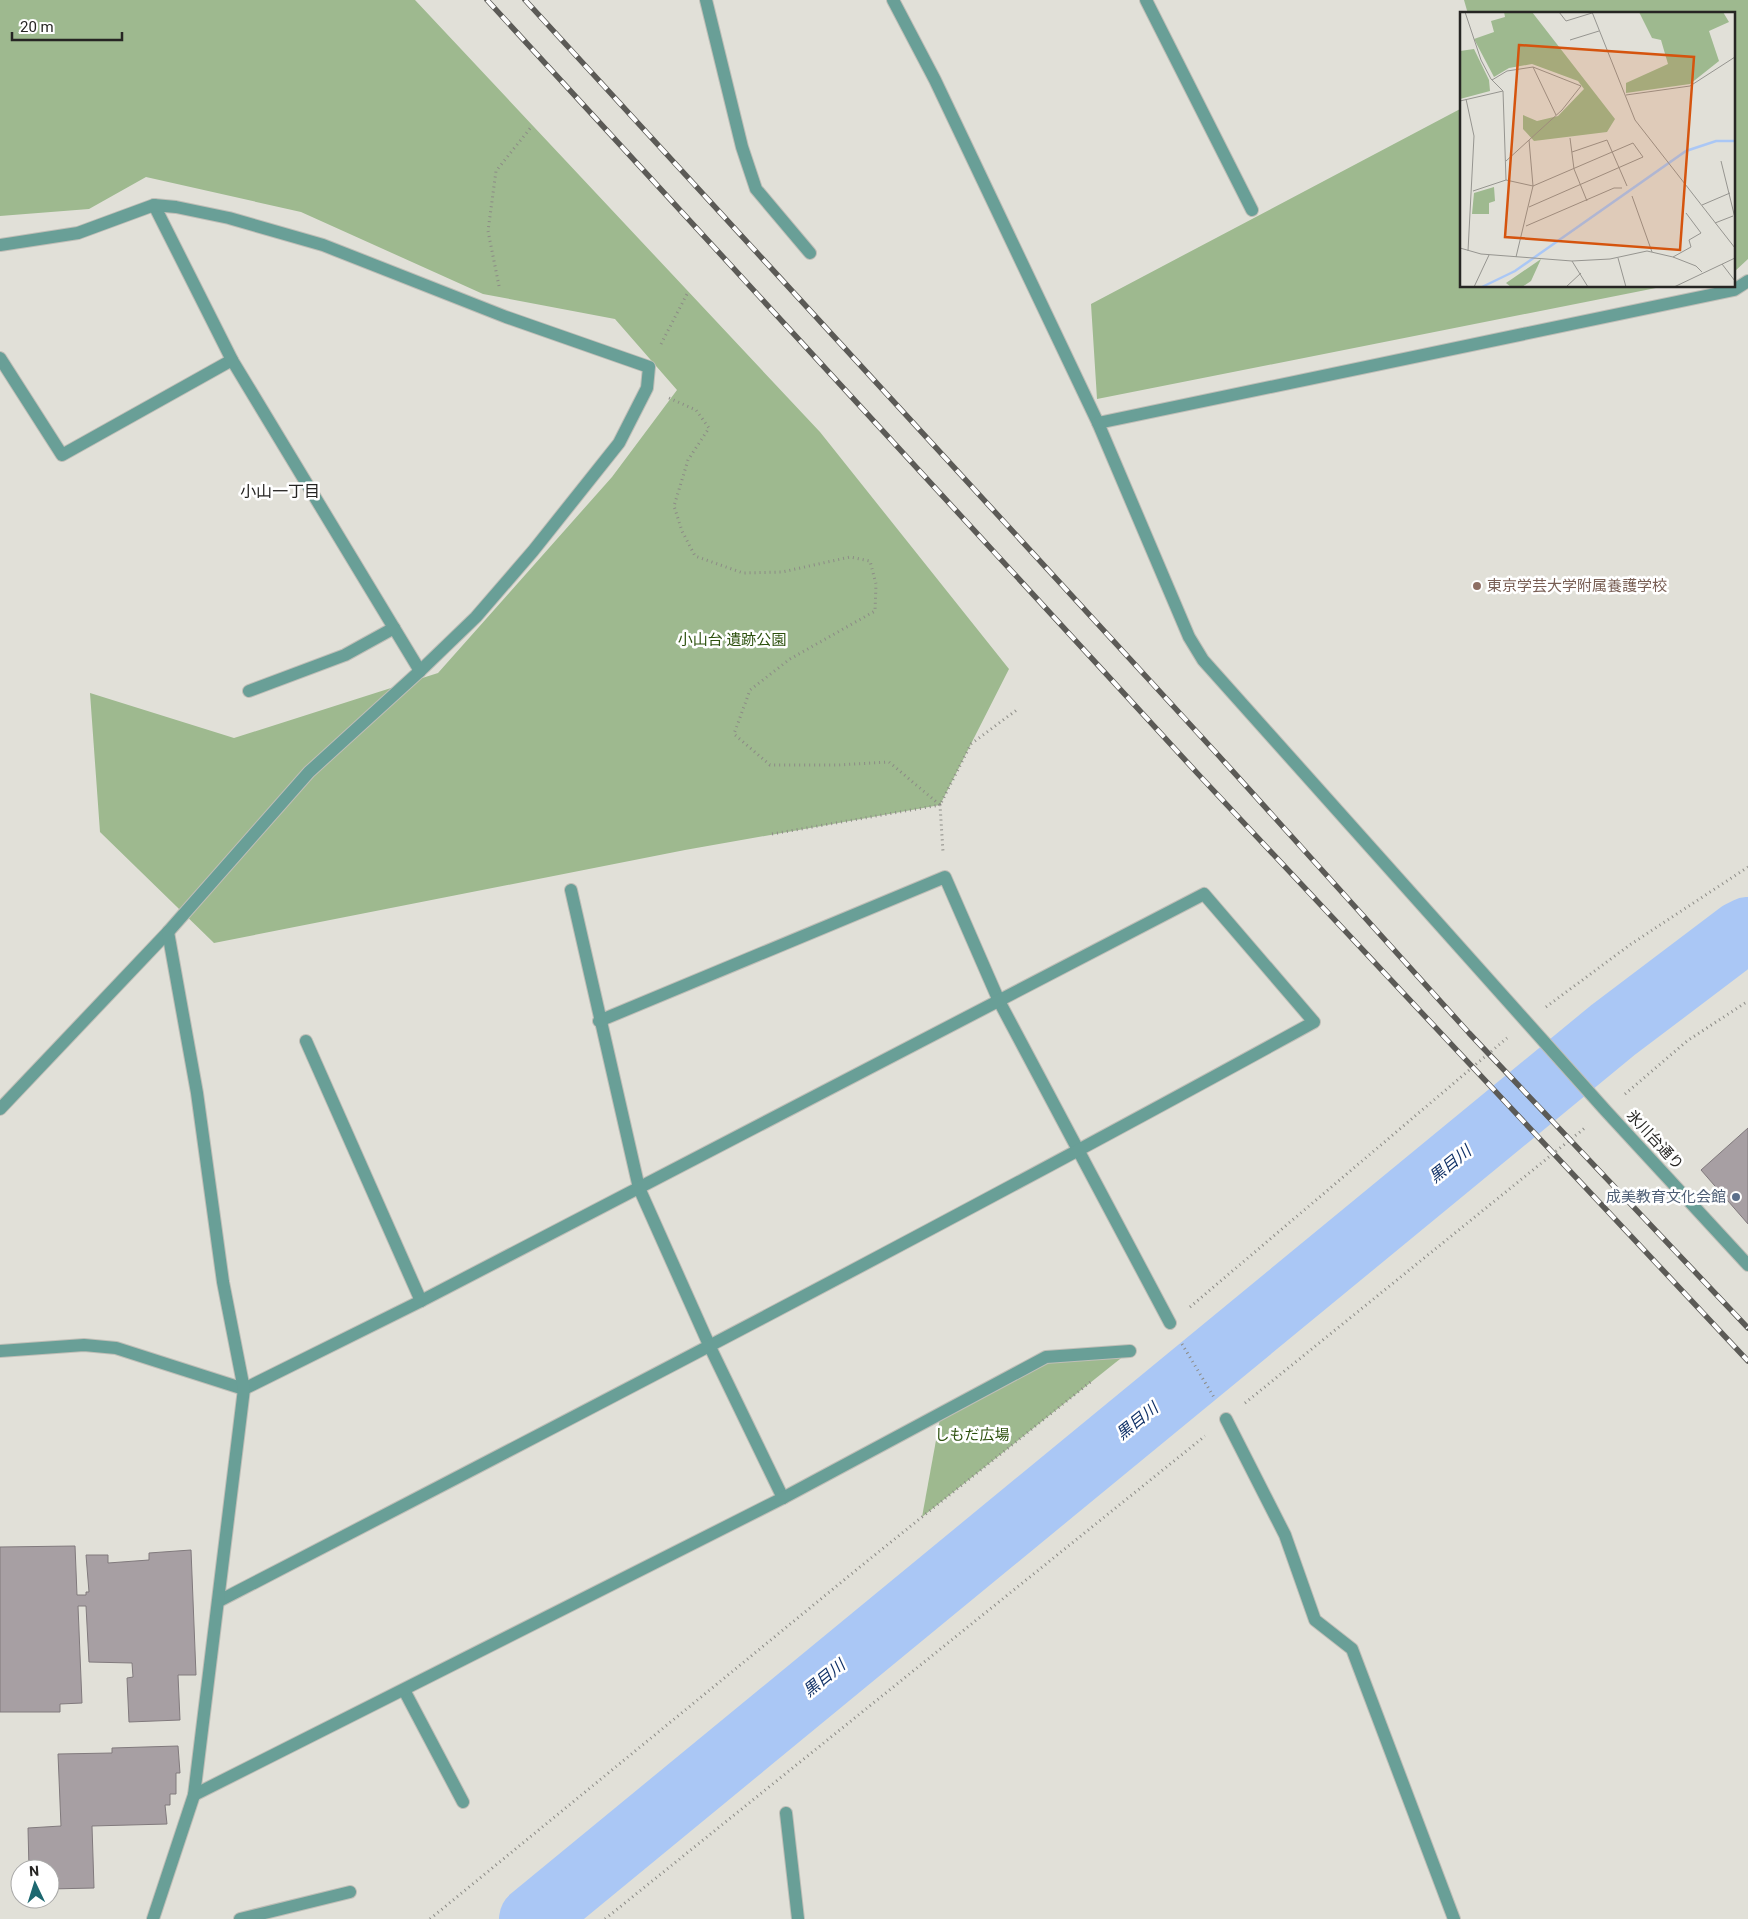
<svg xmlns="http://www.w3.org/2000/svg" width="1748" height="1919" font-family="Roboto,'Noto Sans JP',sans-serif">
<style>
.green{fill:#9eb98f}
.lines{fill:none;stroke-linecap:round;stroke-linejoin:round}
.river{stroke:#aac7f5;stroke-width:66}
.building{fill:#a79fa3;stroke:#817a7d}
.lane-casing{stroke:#bfbeb7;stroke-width:14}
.street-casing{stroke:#bfbeb7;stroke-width:14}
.path{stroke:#8c8b86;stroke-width:3;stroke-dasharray:1 4;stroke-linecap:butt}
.lane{stroke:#699f97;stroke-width:12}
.street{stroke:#699f97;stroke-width:12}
.rail-casing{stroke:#5b5a56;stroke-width:5.5}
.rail{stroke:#fff;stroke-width:4;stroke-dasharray:11;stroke-linecap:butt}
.education-dot{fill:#8d6e63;stroke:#fff;stroke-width:2}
.service-dot{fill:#5c6f8a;stroke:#fff;stroke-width:2}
.labels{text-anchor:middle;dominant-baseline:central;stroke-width:5;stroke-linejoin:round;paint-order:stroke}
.education-label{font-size:15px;fill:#785e54;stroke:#fff;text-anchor:start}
.park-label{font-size:15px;fill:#2c500d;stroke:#fff}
.street-label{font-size:15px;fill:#262523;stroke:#fff}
.service-label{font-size:15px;fill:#4e5e75;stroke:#fff;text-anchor:end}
.neighbourhood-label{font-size:16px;fill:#262523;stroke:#fff}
.water-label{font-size:16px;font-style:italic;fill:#113268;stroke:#fff}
.inset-river{fill:none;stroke:#aac7f5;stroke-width:2.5}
.inset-road{fill:none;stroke:#969590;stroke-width:1}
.view{fill:#d5540e;fill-opacity:0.15;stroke:#d5540e;stroke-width:2.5}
.inset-edge{fill:none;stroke:#262523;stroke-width:2.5}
</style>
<rect width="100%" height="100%" fill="#e1e0d8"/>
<!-- green -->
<g class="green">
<polygon points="0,0 415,0 820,432 1009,669 940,805 685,850 214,943 100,832 90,693 234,738 438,673 612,477 677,390 615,319 483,294 301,212 146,177 89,209 0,216"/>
<polygon points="1464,0 1748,0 1748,259 1734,272 1734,14 1468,14"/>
<polygon points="1462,108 1462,286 1666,286 1097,399 1091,304"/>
<polygon points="1130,1351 922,1517 941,1413 1046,1357"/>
</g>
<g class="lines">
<!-- river -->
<polyline class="river" points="532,1919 1613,1030 1740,934 1748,930"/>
</g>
<!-- building -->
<g class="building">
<polygon points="1748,1128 1748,1224 1701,1170"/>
<polygon points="75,1546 77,1595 86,1595 86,1592 89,1592 86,1555 108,1555 108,1563 149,1560 149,1553 191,1550 196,1675 178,1675 180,1720 129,1722 127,1678 133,1677 132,1663 89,1662 86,1606 78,1606 82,1703 60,1704 60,1712 0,1712 0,1547"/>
<polygon points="178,1746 180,1773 176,1773 176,1794 170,1794 170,1805 165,1805 167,1824 92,1826 94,1888 50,1889 50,1869 29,1869 28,1828 61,1826 58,1754 112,1753 112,1748"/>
</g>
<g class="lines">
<!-- lane casing -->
<g class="lane-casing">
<g id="lane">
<polyline points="706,0 742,147 756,189 810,253"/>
<polyline points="1146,0 1252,210"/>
<polyline points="0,358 62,455 232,360"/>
<polyline points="249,691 345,655 394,628"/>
<polyline points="306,1041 421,1301"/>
<polyline points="404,1690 463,1802"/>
<polyline points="786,1813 798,1919"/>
<polyline points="240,1919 350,1892"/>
</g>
</g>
<!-- street casing -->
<g class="street-casing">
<g id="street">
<polyline points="893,0 935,80 1098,423 1189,637 1203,660 1606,1111 1748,1265"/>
<polyline points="154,205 232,360 420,671"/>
<polyline points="0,245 78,233 154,205 176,207 229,218 323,245 506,317 649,367 647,388 619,443 533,551 476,617 420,671 309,772 168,932 0,1109"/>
<polyline points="1098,423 1734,290 1748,281"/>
<polyline points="571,890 639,1188 710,1347 783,1498"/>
<polyline points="599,1021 945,877 999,1001 1170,1323"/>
<path d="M 0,1351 L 84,1345 L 116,1348 L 244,1389 L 421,1301 L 1204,894 L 1314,1022 C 952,1221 586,1411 219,1601"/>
<polyline points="1226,1419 1285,1535 1315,1620 1352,1649 1454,1919"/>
<polyline points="194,1795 783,1498 1046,1357 1130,1351"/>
<polyline points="153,1919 194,1795 244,1389 223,1282 197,1093 168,932"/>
</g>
</g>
<!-- path -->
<g class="path">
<polyline points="499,286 488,231 496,171 532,126"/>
<polyline points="661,344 688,292"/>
<polyline points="669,398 696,410 709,428 688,460 674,506 682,531 695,556 743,573 782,572 850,557 870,561 876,584 875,611 790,659 750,690 734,734 770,765 838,765 889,762 940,805 971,744 1018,709"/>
<polyline points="772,834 940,805 943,852"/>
<polyline points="1546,1007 1631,944 1748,867"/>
<polyline points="1625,1094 1687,1041 1748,1001"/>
<polyline points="1190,1307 1507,1038"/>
<polyline points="1182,1344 1215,1399"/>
<polyline points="1245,1403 1586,1127"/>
<polyline points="430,1919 866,1562 1093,1380"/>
<polyline points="605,1919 1205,1436"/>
</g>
<!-- lane -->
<use href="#lane" class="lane"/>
<!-- street -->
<use href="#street" class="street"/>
<!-- rail casing -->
<g class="rail-casing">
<g id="rail">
<polyline points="487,0 1198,774 1748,1361"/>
<polyline points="525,0 1219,756 1469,1033 1748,1328"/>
</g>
</g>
<!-- rail -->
<use href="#rail" class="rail"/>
</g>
<!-- markers -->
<circle class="education-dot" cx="1477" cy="586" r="5"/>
<circle class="service-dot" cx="1736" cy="1197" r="5"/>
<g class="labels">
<!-- education labels -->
<g class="education-label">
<text x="1487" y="586">東京学芸大学附属養護学校</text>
</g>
<!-- park labels -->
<g class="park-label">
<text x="732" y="640">小山台 遺跡公園</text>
<text x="972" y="1435">しもだ広場</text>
</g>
<!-- street labels -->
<g class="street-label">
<text transform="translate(1655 1140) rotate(47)">氷川台通り</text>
</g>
<!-- service labels -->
<g class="service-label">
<text x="1726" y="1197">成美教育文化会館</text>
</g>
<!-- neighbourhood labels -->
<g class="neighbourhood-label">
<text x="280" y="491">小山一丁目</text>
</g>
<!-- water labels -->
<g class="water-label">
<text transform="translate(1450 1164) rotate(-39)">黒目川</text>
<text transform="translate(1137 1421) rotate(-39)">黒目川</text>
<text transform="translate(824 1678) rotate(-39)">黒目川</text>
</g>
</g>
<!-- overview -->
<g transform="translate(1460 12)">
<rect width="275" height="275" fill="#e1e0d8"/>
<path d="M 44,0 L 72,0 L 155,107 L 147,120 L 74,129 L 63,117 L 63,103 L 77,109 L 98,104 L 124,77 L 118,69 L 72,52 L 49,56 L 34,65 L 14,27 L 34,20 L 31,9 L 45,5 ZM 179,0 L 263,0 L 269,10 L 249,19 L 259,49 L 230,72 L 166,81 L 166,71 L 208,52 L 201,28 L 192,26 ZM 14,37 L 29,68 L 30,79 L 0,87 L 0,39 ZM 34,175 L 35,189 L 29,191 L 29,202 L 12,202 L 14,181 ZM 81,247 L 71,269 L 62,275 L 51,275 L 46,271 Z" fill="#9eb98f"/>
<path class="inset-river" d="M 22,275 L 55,259 L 226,139 L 256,129 L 275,129"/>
<path class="inset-road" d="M 5,0 L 21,48 L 31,67 L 43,79M 99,0 L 106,9 L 132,1M 132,0 L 175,108 L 275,236M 110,28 L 139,19M 73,55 L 96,103M 32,68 L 47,59 L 73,55 L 121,74 L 102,98 L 46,149M 166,83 L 230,74 L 275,45M 6,87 L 14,124 L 8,239M 0,89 L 43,79 L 46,168M 110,126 L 114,157 L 127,189M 112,140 L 147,128 L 167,174M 261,149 L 275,206M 13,179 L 46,168 L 73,174 L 173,131 L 183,145 L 69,195M 172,184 L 192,240M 242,193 L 270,181M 255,211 L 273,204M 66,214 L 154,176 L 162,176M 0,236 L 21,242 L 112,249 L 150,247 L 187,239 L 213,245 L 236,254 L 242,260M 56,245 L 73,174 L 69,128M 213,245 L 231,235 L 229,228 L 241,221 L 226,201M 158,246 L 166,275M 112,249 L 128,275M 262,252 L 275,269M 14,275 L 29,243M 106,275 L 121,261M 214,275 L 275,246"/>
<path class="view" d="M 59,33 L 234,45 L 220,238 L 45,225 Z"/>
<rect width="275" height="275" class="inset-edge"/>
</g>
<!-- north arrow -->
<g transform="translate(35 1884) rotate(356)"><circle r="24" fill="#ffffff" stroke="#a8a8a7"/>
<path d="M0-4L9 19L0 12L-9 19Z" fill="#1d6870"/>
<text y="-8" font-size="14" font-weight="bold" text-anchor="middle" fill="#262523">N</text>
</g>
<!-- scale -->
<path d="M12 32v8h110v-8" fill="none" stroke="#262523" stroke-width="2.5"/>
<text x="20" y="32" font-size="15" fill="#262523" stroke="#ffffff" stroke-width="4" paint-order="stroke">20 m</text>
</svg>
